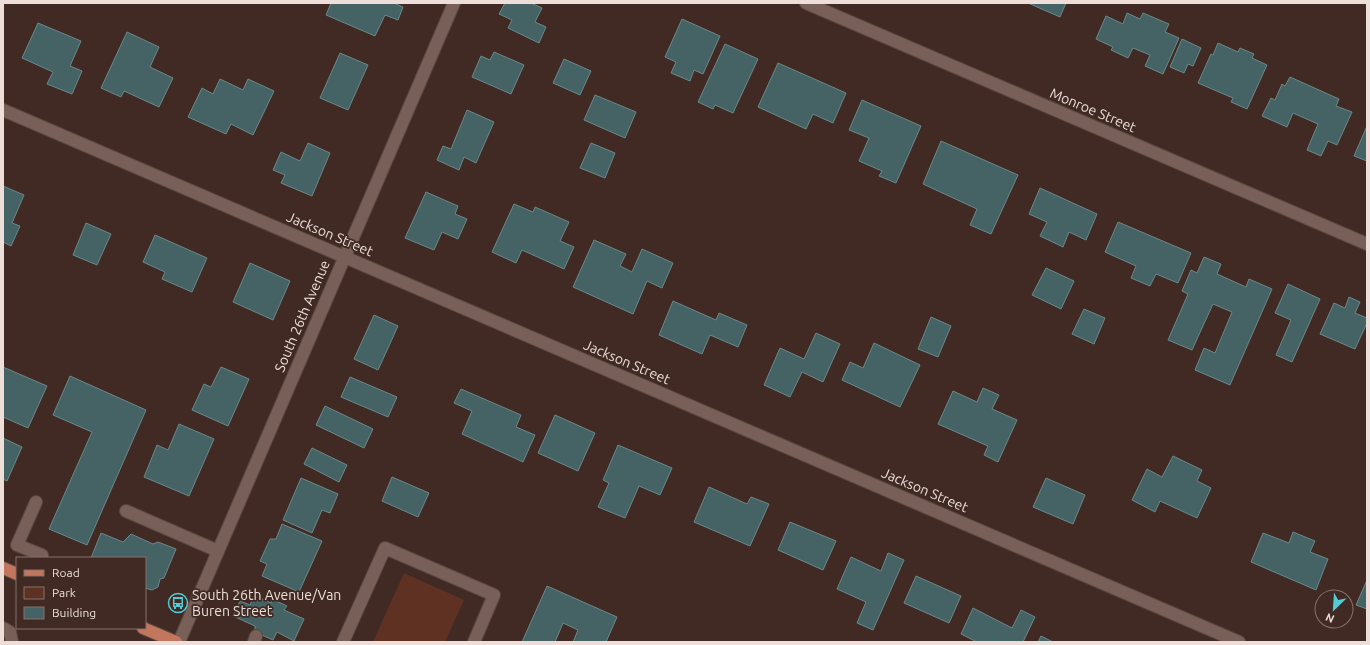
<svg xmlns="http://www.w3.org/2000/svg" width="1370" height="645" font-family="Ubuntu,sans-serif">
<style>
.green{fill:#5e3123}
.building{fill:#456365;stroke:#6a898a}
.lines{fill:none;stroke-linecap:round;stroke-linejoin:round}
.minor-casing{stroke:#5a4742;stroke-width:14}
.major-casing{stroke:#5a4742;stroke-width:14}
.minor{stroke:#785f57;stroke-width:12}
.major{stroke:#c2765e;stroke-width:12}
.labels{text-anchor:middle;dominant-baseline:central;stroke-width:3.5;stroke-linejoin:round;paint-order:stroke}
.street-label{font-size:14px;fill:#eddeda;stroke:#402a23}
.poi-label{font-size:14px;fill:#eddeda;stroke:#402a23;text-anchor:start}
</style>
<rect width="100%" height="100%" fill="#402a23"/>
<!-- green -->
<polygon class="green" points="404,573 464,600 445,642 373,642"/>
<!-- building -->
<g class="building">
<polygon points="331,3 394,3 403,7 398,20 385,15 375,36 326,15"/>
<polygon points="505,3 531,3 542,8 535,22 546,27 539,43 508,28 512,20 499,14"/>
<polygon points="1028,3 1066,3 1060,17"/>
<polygon points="1127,13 1140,19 1143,13 1169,24 1165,32 1179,38 1163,74 1145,66 1150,55 1133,48 1128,58 1111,50 1113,47 1096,39 1106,16 1123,24"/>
<polygon points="682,19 720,36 703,74 694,70 690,81 671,73 676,62 665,57"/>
<polygon points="38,23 81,41 70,66 82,71 72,94 47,84 53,72 22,58"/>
<polygon points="127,32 159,47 150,67 173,78 159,107 124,91 121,97 101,88"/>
<polygon points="1182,39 1201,48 1193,66 1188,64 1184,73 1170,67"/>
<polygon points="1218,43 1238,52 1240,48 1254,54 1252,58 1267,65 1247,109 1231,102 1233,98 1198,83 1211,54 1213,55"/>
<polygon points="725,44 758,59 733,113 715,105 713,109 698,102"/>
<polygon points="494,52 524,65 511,94 472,77 481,56 490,60"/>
<polygon points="340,53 368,65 348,110 320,98"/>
<polygon points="564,59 591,71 580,95 553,83"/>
<polygon points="778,63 846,93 833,123 813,114 806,129 758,107"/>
<polygon points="1290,77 1339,99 1336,106 1352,112 1337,145 1328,141 1321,156 1307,150 1318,124 1293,113 1287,127 1262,116 1271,98 1275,100 1282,84 1285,86"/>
<polygon points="220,79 243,90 248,79 274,91 253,135 231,124 226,134 188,117 202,88 213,94"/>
<polygon points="595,95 636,112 625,138 584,120"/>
<polygon points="862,100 921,126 896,183 879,176 882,171 859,161 869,138 849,130"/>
<polygon points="467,110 494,122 476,163 464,157 459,170 437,160 443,146 451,149"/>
<polygon points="1367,126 1367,161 1354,156"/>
<polygon points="941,141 1018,175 991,234 970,225 977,209 923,184"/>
<polygon points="308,143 330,153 312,196 281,183 285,175 273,170 281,152 300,161"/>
<polygon points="591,143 615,153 605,178 580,168"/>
<polygon points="3,186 24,195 12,223 20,226 11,246 3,242"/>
<polygon points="1040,188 1097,214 1086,240 1069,232 1063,247 1040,236 1047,222 1029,214"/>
<polygon points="426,192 458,206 455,214 467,219 458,239 442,232 434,250 405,238"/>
<polygon points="514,204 533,212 535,207 569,222 560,241 574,247 564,269 522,250 516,263 492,252"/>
<polygon points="1118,222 1191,253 1178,283 1156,274 1150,286 1131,278 1136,266 1105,252"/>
<polygon points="86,223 111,234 97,265 73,255"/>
<polygon points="155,235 207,258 192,292 162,279 165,272 143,262"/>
<polygon points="594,240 626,254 620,266 632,272 642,249 673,263 662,288 647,281 633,314 573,287"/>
<polygon points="1204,257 1221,264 1217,274 1246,287 1249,279 1272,289 1230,385 1195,370 1204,348 1215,353 1232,312 1213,304 1192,350 1168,340 1188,294 1182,291 1191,270 1197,273"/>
<polygon points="250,263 290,281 273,320 233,302"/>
<polygon points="1046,268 1074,281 1061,309 1032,295"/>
<polygon points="1288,284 1320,299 1292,362 1276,355 1291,320 1275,313"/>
<polygon points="1349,297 1360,302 1355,313 1367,318 1367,323 1355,349 1320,334 1334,303 1345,308"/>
<polygon points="673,301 716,320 719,313 747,325 738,347 710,335 702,354 659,335"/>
<polygon points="1084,309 1105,318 1094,344 1072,334"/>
<polygon points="374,315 398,326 378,370 354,359"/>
<polygon points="931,317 951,326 938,357 918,349"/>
<polygon points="816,333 840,344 823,382 802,372 790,397 764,385 780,348 804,359"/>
<polygon points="874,343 920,365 900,407 842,380 850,362 863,368"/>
<polygon points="3,367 47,386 28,428 3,417"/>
<polygon points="221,367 249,379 228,426 192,410 204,384 211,387"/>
<polygon points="70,376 146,410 87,545 49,529 92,432 53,415"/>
<polygon points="350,377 397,397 388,417 341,397"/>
<polygon points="983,388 999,395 992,409 1017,420 998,462 984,455 988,446 938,424 953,391 977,402"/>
<polygon points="461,389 521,415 516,427 535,435 523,462 462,434 472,411 454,403"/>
<polygon points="325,406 373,429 364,448 316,425"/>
<polygon points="555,415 595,433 578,471 538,453"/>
<polygon points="179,424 214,439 189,496 144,477 157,445 168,450"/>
<polygon points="3,438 22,447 7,481 3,479"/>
<polygon points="618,445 672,468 660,495 639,486 625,518 598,507 609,483 603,480"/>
<polygon points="312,448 347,465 339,482 304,464"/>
<polygon points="1173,456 1202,470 1197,481 1211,488 1197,518 1160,501 1155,512 1132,500 1147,469 1162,477"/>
<polygon points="392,477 429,493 418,517 382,501"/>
<polygon points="301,478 338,494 330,513 322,510 312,533 283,520"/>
<polygon points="1046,478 1085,495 1073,524 1033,507"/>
<polygon points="709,487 747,504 751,497 769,504 750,546 694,522"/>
<polygon points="790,522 836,541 823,570 778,550"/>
<polygon points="282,524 322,541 299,592 262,576 267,564 260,561 270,539 276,539"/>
<polygon points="1293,532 1315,541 1310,552 1328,559 1316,590 1251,562 1263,533 1289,543"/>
<polygon points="101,533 123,542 131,534 153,544 158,542 176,549 164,578 160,579 158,587 152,590 145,588 145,558 91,558"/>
<polygon points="888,553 904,560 873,630 857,623 866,602 837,589 851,557 881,571"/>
<polygon points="916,576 961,596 949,623 904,603"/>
<polygon points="1367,580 1367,609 1356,605"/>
<polygon points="547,586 617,617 606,642 573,642 578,630 563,623 555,642 522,642"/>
<polygon points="254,595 271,603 272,599 287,606 284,610 304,619 294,641 277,632 273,640 255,632 255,626 233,616 240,601 250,605"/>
<polygon points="973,608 1012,628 1021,610 1035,617 1023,642 977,642 961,634"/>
<polygon points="1041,636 1053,642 1038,642"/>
</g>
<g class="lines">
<!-- minor casing -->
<g class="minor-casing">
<g id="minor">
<polyline points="806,3 1367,244"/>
<polyline points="3,110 1239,642"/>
<polyline points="36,502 17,545 42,555 41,558"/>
<polyline points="126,511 218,551"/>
<polyline points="3,628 10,632 12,642"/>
<polyline points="179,642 454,3"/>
<polyline points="254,642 256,636"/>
<polyline points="343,642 385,548 494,595 474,642"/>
</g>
</g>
<!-- major casing -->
<g class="major-casing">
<g id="major">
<polyline points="3,568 17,574"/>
<polyline points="143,628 176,642"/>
</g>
</g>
<!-- minor -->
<use href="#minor" class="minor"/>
<!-- major -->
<use href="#major" class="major"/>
</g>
<!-- icons -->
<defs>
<g id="bus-ring" transform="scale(1)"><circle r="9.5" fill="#402a23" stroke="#51ccd4" stroke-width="1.5"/><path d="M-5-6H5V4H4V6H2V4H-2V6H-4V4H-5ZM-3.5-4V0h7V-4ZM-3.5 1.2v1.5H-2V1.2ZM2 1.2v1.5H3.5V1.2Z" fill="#51ccd4"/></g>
</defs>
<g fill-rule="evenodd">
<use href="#bus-ring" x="178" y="603"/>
</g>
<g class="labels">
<!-- street labels -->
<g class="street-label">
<text transform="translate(1093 110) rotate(23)">Monroe Street</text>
<text transform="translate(330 234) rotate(23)">Jackson Street</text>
<text transform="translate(302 316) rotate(-67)">South 26th Avenue</text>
<text transform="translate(627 362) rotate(23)">Jackson Street</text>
<text transform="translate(925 490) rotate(23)">Jackson Street</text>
</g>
<!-- poi labels -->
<g class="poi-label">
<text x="192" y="595">South 26th Avenue/Van<tspan x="192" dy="16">Buren Street</tspan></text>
</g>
</g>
<!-- border -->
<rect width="1370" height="645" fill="none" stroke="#eddeda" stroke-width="8"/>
<!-- legend -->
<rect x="16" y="557" width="130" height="72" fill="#402a23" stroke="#85726c"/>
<rect x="24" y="570" width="20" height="6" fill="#c2765e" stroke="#85726c"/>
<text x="52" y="577" font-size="12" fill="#eddeda">Road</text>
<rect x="24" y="587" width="20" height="12" fill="#5e3123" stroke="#85726c"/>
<text x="52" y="597" font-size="12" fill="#eddeda">Park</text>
<rect x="24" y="607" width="20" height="12" fill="#456365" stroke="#85726c"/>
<text x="52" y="617" font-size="12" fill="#eddeda">Building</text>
<!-- north arrow -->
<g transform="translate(1334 609) rotate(205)"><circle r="19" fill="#402a23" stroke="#85726c"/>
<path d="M0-3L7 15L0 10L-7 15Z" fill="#51ccd4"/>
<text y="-6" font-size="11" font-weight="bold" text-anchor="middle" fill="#eddeda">N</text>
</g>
</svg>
